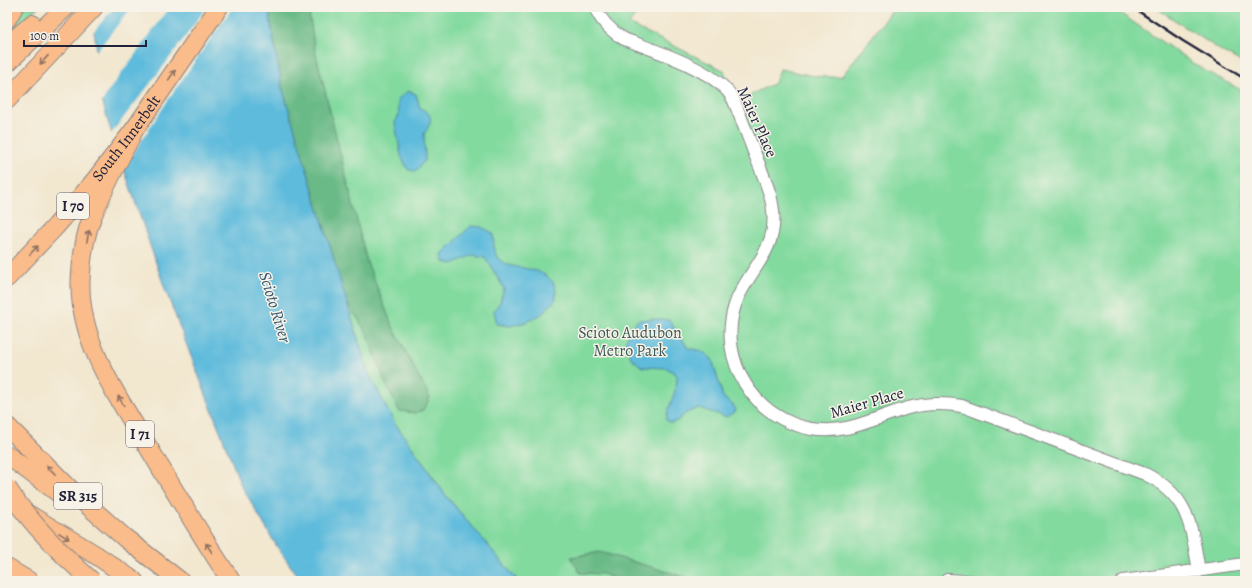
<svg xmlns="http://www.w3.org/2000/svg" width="1252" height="588" font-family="Alegreya,serif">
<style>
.green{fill:#82da9f;stroke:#527e6d}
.forest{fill:#69ba86;stroke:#466e60}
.water{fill:#5ebbdc;stroke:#406e8c}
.pier{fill:#f2e7cf}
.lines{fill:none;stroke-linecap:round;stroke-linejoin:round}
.minor-casing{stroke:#8a8485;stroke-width:14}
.highway-casing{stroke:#8a8485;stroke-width:20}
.minor{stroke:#fff;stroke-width:12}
.highway{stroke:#f9bc8a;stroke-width:18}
.rail{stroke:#22223b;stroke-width:2.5}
.highway-bridge-casing{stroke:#8a8485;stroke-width:20;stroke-linecap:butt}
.highway-bridge{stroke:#f9bc8a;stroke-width:18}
.oneway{stroke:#8e6f62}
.labels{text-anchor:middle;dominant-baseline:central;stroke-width:3;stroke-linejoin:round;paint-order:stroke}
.shield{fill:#f7f3e8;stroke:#62616f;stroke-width:1}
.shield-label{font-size:15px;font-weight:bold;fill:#22223b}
.street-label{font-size:16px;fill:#22223b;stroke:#f7f3e8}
.park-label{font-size:16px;fill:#3f5959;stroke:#f7f3e8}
.water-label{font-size:17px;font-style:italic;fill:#375873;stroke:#f7f3e8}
</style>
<rect width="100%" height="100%" fill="#f7f3e8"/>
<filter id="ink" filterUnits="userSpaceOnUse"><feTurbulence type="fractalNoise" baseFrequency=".025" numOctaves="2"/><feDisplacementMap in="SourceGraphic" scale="8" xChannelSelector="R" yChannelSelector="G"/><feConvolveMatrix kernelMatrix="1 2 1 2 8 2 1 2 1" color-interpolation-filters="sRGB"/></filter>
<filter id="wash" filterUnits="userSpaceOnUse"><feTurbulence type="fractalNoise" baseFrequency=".012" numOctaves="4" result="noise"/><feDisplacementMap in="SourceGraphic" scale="16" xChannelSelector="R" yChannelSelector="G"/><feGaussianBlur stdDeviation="0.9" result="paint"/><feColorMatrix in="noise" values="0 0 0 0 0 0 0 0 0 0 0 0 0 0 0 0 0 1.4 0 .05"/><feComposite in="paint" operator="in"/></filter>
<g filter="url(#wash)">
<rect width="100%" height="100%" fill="#f2e7cf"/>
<!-- green -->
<g class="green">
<polygon points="7,7 38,7 7,34"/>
<path d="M 268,7 L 642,7 L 629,24 L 723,70 L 750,116 L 746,99 L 754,93 L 775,83 L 780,69 C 797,72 824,80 842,76 L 895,7 L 1111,7 L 1200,68 L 1245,92 L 1245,581 L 518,581 L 447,497 L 394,422 L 368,372 L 282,87 Z"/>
<polygon points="1155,7 1245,7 1245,64 1223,52"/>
</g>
<!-- forest -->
<g class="forest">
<polygon points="268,7 308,7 315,50 367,262 392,325 430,398 423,410 415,413 399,411 384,380 367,333 345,299 282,87"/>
<polygon points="600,552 689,578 698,581 617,581 604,574 580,573 571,557"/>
</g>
<!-- water -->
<g class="water">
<polygon points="90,7 268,7 282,87 368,372 394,422 447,497 518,581 301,581 276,545 241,485 165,289 109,125 102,100 97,50"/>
<path d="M 408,91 L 416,94 L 420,108 C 435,115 432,122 424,134 L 425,160 L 416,171 L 408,170 L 401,156 L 395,123 L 399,115 L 398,99 Z"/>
<path d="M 471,226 L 481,227 L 493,233 C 494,239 493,249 496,255 C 506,275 542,260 555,286 C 556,290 556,295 556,299 L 542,314 L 526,322 L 510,326 L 497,324 L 494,311 L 500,302 L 504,288 L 485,257 L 473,255 L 452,264 L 444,262 L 442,254 Z"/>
<path d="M 654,319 L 669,320 L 688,348 L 702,351 L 712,359 L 723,397 L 734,406 L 736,411 L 726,417 L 699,408 L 686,413 L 677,421 L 671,423 L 666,420 C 668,404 678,392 677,375 L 667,368 L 642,367 L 631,358 L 625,343 L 630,330 L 638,320 Z"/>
</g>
<!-- pier -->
<g class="pier">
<polygon points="88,7 115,7 92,33"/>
<polygon points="132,7 170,7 107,93 101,104 95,53"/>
<polygon points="207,7 233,7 172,94 122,170 110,135 160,71"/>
</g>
</g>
<g filter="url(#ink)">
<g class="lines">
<!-- minor casing -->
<g class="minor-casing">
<g id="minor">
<path d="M 595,7 C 601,22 611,31 624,39 C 653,50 722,72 734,101 C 742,120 749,139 756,157 C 765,180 776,203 773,227 C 770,257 744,277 735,305 C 717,360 755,420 812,429 C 847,435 876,417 908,408 C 926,403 944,403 962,406 L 1145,474 C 1190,496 1191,527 1199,571"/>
<polyline points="947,580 964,581"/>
<polyline points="1123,581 1245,564"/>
</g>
</g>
<!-- highway casing -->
<g class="highway-casing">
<g id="highway">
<polyline points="7,19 14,7"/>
<polyline points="7,46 32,24"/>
<polyline points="7,63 66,7"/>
<polyline points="7,100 94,7"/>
<path d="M 134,130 C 120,159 104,187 92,217 C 86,233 82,256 81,273 C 75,338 118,397 150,450 C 176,494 203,538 231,581"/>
<path id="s1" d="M 7,278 L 56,226 L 96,179 L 134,130 L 219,7"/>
<polyline points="7,426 76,495 125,538 180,581"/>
<polyline points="7,455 68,500"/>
<polyline points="28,514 96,555 134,581"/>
<polyline points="7,568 29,581"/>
</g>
</g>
<!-- minor -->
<use href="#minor" class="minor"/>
<!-- highway -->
<use href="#highway" class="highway"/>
<!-- rail -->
<polyline class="rail" points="1132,7 1183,41 1245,79"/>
<!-- highway-bridge casing -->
<g class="highway-bridge-casing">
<path id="highway-bridge" d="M 7,488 C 30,523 61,554 92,581"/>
</g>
<!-- highway-bridge -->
<use href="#highway-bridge" class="highway-bridge"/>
</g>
<!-- one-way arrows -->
<defs><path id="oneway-shaft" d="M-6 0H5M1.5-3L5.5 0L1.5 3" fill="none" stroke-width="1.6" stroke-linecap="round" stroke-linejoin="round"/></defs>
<g class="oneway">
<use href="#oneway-shaft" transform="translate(44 60) rotate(133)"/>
<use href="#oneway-shaft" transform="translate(172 75) rotate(-55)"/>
<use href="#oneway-shaft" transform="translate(88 236) rotate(-78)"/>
<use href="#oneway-shaft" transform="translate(34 250) rotate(-46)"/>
<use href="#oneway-shaft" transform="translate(121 401) rotate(-120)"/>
<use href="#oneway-shaft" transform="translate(51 470) rotate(-135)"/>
<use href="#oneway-shaft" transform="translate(64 536) rotate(31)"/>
<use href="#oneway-shaft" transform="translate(209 548) rotate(-123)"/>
</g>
</g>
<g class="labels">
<!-- shield labels -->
<g class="shield">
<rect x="57" y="193" width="32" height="26" rx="3"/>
<rect x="126" y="421" width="28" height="26" rx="3"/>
<rect x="54" y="483" width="48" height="26" rx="3"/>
</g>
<g class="shield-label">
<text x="73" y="206">I 70</text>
<text x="140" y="434">I 71</text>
<text x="78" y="496">SR 315</text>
</g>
<!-- street labels -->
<g class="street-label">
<text transform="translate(757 122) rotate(66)">Maier Place</text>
<text stroke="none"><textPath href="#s1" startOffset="184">South Innerbelt</textPath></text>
<text transform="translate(867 403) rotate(-16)">Maier Place</text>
</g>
<!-- park labels -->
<g class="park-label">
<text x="630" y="333">Scioto Audubon<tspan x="630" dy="18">Metro Park</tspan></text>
</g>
<!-- water labels -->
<g class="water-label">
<text transform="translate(275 307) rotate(73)">Scioto River</text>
</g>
</g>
<!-- margin -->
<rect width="1252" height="588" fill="none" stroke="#f7f3e8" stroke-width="24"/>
<!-- scale -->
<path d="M24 40v6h122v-6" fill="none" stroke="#22223b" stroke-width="2"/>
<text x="30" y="40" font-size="12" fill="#22223b" stroke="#f7f3e8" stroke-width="3" paint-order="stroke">100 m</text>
</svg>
